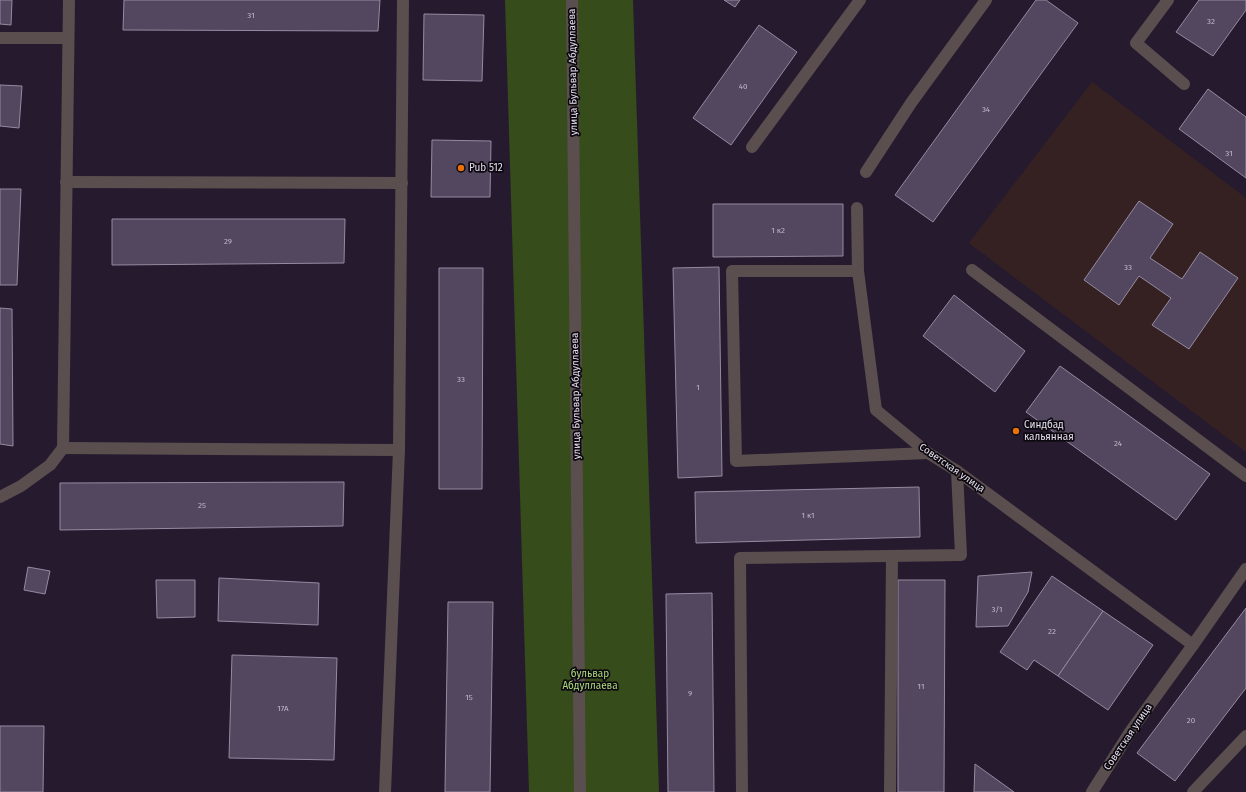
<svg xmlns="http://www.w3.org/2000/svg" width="1246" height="792" font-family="'Fira Sans',sans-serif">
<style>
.education{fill:#352122}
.green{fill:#364c1a}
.building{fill:#52475e;stroke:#968aa3}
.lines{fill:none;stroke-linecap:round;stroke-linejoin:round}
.minor{stroke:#5b4e4f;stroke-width:12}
.food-dot{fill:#e8710a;stroke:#0c0810;stroke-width:1.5}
.labels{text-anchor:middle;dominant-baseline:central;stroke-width:3.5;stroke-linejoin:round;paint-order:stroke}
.number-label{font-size:8px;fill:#c0b8c8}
.street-label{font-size:10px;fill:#e5deeb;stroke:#0c0810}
.poi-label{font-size:10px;fill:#e5deeb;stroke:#0c0810;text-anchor:start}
.park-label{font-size:10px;fill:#afdc7d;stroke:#0c0810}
</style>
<rect width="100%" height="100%" fill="#261b2e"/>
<!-- education -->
<polygon class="education" points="1092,82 1246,198 1246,452 969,243"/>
<!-- green -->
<polygon class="green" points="505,0 633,0 659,792 529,792"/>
<!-- building -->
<g class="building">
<polygon points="0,0 12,0 11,25 0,24"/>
<polygon points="124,0 380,0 378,31 123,30"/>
<polygon points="724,0 740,0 735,7"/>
<polygon points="1036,0 1046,0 1078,23 933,222 895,195"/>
<polygon points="1199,0 1246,0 1246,10 1213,56 1176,32"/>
<polygon points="424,14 484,15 482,81 423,80"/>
<polygon points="759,25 797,52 731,145 693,118"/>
<polygon points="0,85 22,86 19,128 0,126"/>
<polygon points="1208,89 1246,117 1246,178 1179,129"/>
<polygon points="432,140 491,141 490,197 431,197"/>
<polygon points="0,189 21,189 17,285 0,285"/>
<polygon points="1139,201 1173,224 1150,258 1182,279 1200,252 1238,278 1189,349 1152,325 1171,298 1139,276 1119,305 1084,280"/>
<polygon points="713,204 843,204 843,256 713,257"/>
<polygon points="112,219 345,219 344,263 112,265"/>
<polygon points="719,267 722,476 678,478 673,268"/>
<polygon points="439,268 483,268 482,489 439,489"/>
<polygon points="954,295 1025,351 995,392 923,336"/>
<polygon points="0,308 12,309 13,446 0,444"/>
<polygon points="1060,366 1210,474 1176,520 1026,412"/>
<polygon points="344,482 343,526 60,530 60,483"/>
<polygon points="919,487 920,537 696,543 695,492"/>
<polygon points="28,567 50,571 45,594 24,590"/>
<polygon points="1032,572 1028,592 1008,626 976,627 978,576"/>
<polygon points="1052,576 1103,611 1058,676 1034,660 1027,670 1000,652"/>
<polygon points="219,578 319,583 318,625 218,621"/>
<polygon points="156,580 195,580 195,617 157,618"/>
<polygon points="898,580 945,580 944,792 898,792"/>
<polygon points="712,593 714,792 668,792 666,594"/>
<polygon points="448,602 493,602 490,792 445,792"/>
<polygon points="1246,608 1246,688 1175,781 1137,753"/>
<polygon points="1103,611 1153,645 1108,710 1058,676"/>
<polygon points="232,655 337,658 334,760 229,758"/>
<polygon points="0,726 44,726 43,792 0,792"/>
<polygon points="975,764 1014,792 974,792"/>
</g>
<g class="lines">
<!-- minor -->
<g class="minor">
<polyline points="572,0 580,792"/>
<polyline points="1168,0 1136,43 1184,84"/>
<polyline points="0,38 68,38"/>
<polyline points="752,147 860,0"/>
<polyline points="866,172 911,103 986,0"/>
<polyline points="66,182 402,183"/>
<polyline points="857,208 858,271 876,410 928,453 957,471 1193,645 1130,732 1092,792"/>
<polyline points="972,270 1246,476"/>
<polyline points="858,271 732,271 736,461 928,453"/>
<polyline points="63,448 399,450"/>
<polyline points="0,497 21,486 50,465 63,448 69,0"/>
<polyline points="1193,645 1246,569"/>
<polyline points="385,792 399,450 403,0"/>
<polyline points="742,792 740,558 961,555 957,471"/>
<polyline points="890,792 892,556"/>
<polyline points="1193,792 1246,736"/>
</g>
</g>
<!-- markers -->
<g class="food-dot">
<circle cx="461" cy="168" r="4"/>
<circle cx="1016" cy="431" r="4"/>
</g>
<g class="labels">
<!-- number labels -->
<g class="number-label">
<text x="251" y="15">31</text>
<text x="1211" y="21">32</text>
<text x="743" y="86">40</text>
<text x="986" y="109">34</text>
<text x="1229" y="153">31</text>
<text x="778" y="230">1 к2</text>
<text x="228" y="241">29</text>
<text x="1128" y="267">33</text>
<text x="461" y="379">33</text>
<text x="698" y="387">1</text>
<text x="1118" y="443">24</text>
<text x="202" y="505">25</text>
<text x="808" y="515">1 к1</text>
<text x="997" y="609">3/1</text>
<text x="1052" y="631">22</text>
<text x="921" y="686">11</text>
<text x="690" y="693">9</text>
<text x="469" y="697">15</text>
<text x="283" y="708">17А</text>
<text x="1191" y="720">20</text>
</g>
<!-- street labels -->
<g class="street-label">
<text transform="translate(573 72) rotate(-91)">улица Бульвар Абдуллаева</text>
<text transform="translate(576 396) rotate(-91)">улица Бульвар Абдуллаева</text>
<text transform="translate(952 468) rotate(35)">Советская улица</text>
<text transform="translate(1128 737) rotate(-56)">Советская улица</text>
</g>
<!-- poi labels -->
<g class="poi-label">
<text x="469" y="168">Pub 512</text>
<text x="1024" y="425">Синдбад<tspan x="1024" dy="12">кальянная</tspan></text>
</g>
<!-- park labels -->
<g class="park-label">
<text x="590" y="674">бульвар<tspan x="590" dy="12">Абдуллаева</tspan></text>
</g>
</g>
</svg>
